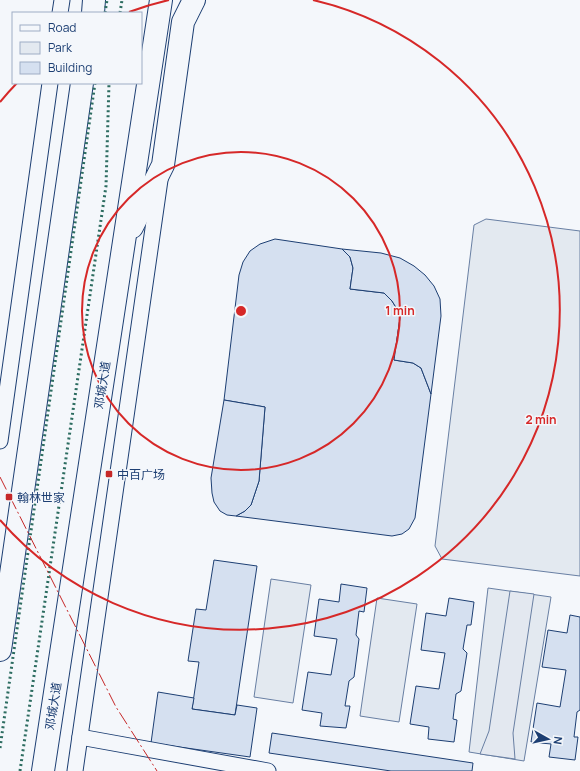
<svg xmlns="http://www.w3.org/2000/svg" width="580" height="771" font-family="Manrope,'Noto Sans SC',sans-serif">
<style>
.green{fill:#e3e9f0;stroke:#687fa3}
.parking{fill:#e3e8f0;stroke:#687fa3}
.building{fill:#d5e0f0;stroke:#1d3f73}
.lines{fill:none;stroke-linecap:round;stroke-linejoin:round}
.minor-casing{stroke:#1d3f73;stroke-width:17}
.highway-casing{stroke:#1d3f73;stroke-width:24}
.minor{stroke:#f4f7fb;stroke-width:15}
.highway{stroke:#f4f7fb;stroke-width:22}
.hedge{stroke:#2c6c60;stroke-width:3;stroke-dasharray:2 3;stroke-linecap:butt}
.power{stroke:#c62828;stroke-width:1;stroke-dasharray:14 3 2 3;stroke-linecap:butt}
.ring{fill:none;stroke:#d62828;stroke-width:2}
.poi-dot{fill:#c62828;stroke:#f4f7fb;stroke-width:1.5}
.labels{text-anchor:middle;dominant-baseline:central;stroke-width:3;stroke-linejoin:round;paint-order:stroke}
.street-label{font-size:12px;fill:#1d3f73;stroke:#f4f7fb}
.poi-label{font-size:12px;fill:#1d3f73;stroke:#f4f7fb;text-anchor:start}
.centre{fill:#d62828;stroke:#f4f7fb;stroke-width:2}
.ring-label{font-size:12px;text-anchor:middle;font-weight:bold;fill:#d62828;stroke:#f4f7fb;stroke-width:3;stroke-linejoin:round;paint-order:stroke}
</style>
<rect width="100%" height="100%" fill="#f4f7fb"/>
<!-- green -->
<g class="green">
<polygon points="486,219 580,231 580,576 442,559 435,546 474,225"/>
<polygon points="271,579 311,585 293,703 254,697"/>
<polygon points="488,588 551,597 524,761 469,752"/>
<polygon points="377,598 417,604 399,722 360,716"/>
</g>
<!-- parking -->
<polygon class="parking" points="510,591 534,594 513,733 515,759 480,754 489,731"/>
<!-- building -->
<g class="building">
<polygon points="275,239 342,249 350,257 353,268 350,289 384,293 392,301 397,309 400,318 394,360 413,363 421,368 431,394 415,518 409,529 402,534 392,536 236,516 245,511 251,505 259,481 265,407 224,400 239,275 243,262 250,251 260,244"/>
<polygon points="342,249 381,253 400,258 414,266 425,275 434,286 440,299 441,316 431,394 421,368 413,363 394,360 400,318 397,309 392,301 384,293 350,289 353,268 350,257"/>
<polygon points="224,400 265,407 259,481 251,505 245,511 236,516 227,515 220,511 214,502 212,493 211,478"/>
<polygon points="214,560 257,566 235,715 192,709 199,662 188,661 196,609 206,610"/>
<polygon points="341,584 367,588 364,612 359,611 356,635 359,639 354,677 349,681 345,706 350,706 346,728 320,726 322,713 302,710 308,672 331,675 337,639 314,636 319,599 339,602"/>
<polygon points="449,598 474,602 471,625 467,625 463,649 467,653 461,691 456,694 453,719 457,720 454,742 428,739 429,727 410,724 416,686 439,689 445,653 421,650 426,613 446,616"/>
<polygon points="570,615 580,617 580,710 577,712 574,737 578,737 575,760 549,757 551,744 531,742 537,703 560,707 566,670 542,667 548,630 567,633"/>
<polygon points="158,692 194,698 192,709 235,715 237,705 257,708 250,757 151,743"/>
<polygon points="272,733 473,763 472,771 391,771 269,753"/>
</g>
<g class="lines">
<!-- minor casing -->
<g class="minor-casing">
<g id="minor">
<polyline points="60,13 62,0"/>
<polyline points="0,441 50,83"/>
<polyline points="80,737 268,771"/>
<polyline points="75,771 160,180"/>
</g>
</g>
<!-- highway casing -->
<g class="highway-casing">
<g id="highway">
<polyline points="93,13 94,0"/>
<polyline points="132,227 163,165 183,22 194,0"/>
<polyline points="0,650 82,83"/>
<polyline points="43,771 161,0"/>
</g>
</g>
<!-- minor -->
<use href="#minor" class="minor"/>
<!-- highway -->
<use href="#highway" class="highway"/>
<!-- hedge -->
<g class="hedge">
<polyline points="105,13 107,0"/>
<polyline points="120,13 122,0"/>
<polyline points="0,748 95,83"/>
<polyline points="20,771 106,186 109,83"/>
</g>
<!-- power -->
<polyline class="power" points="0,477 116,707 157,771"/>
</g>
<!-- distance rings -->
<g class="ring">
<circle cx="241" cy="311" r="159"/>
<path d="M0 102A319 319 0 0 1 17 83M129 12A319 319 0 0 1 169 0M313 0A319 319 0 1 1 0 520"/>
</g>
<!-- markers -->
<g class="poi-dot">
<rect x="105" y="470" width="8" height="8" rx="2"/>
<rect x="5" y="493" width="8" height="8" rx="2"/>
</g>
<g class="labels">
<!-- street labels -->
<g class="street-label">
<text transform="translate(102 385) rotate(-81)">邓城大道</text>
<text transform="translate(53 706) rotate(-81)">邓城大道</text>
</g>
<!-- poi labels -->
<g class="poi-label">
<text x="117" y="474">中百广场</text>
<text x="17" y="497">翰林世家</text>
</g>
</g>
<circle cx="241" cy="311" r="6" class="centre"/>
<g class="ring-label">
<text x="400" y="315">1 min</text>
<text x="541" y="424">2 min</text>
</g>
<!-- legend -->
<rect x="12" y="12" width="130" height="72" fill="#f4f7fb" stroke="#9eadc5"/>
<rect x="20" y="25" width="20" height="6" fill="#f4f7fb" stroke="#9eadc5"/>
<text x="48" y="32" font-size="12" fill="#1d3f73">Road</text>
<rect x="20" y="42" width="20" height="12" fill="#e3e9f0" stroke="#9eadc5"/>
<text x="48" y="52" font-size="12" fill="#1d3f73">Park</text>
<rect x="20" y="62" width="20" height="12" fill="#d5e0f0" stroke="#9eadc5"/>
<text x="48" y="72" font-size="12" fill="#1d3f73">Building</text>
<!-- north arrow -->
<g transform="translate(548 739) rotate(98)" stroke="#f4f7fb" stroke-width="3" paint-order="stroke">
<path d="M0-3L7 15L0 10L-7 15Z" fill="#1d3f73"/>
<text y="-6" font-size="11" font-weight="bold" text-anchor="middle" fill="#1d3f73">N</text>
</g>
</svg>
